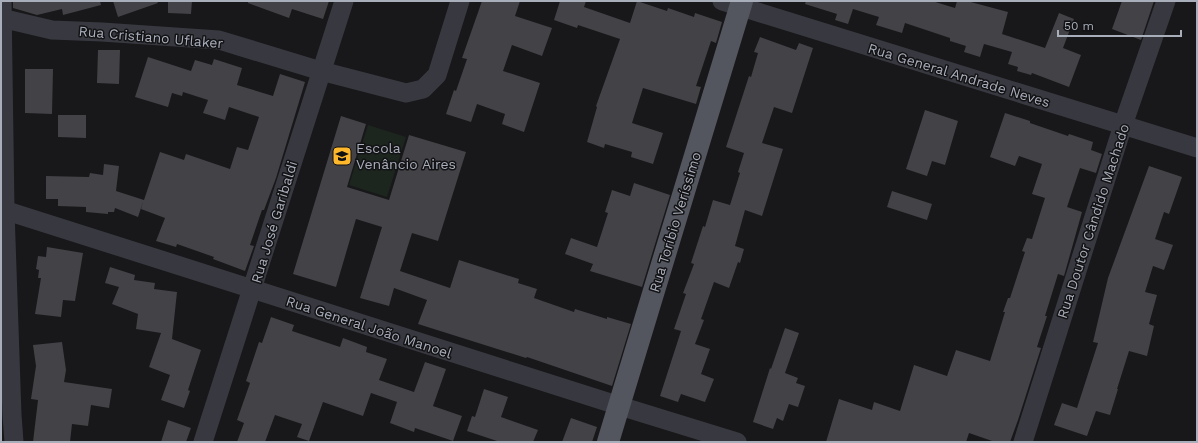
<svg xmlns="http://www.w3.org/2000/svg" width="1198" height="443" font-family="'Work Sans',sans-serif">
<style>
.grass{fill:#1d261e}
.building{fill:#424247}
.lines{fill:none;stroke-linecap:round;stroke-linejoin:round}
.minor{stroke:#383940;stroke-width:19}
.major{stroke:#54565f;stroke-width:22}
.labels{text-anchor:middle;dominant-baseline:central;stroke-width:3;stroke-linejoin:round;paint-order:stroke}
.street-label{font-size:14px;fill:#a9aebb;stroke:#131315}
.poi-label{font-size:14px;fill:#a9aebb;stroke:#131315;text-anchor:start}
</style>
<rect width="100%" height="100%" fill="#18181a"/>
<!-- grass -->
<polygon class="grass" points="368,125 406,137 387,197 349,185"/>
<!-- building -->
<g class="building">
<polygon points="13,1 100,1 101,5 63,15 62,9 37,15 13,8"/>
<polygon points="113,1 157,1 158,3 118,17"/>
<polygon points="168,1 192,1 191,14 168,13"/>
<polygon points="248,1 329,1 323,19 292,9 289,18 248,3"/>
<polygon points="482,1 520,1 515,16 552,28 542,56 512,45 503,71 540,83 524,132 502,124 505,114 477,104 471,122 446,114 454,90 456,91 467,59 462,58"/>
<polygon points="560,1 586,1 584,7 630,23 637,1 667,11 668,8 694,17 695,13 722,22 716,43 711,41 696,86 701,87 696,104 643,88 632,123 663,133 653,164 631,157 632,152 605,144 604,148 587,142 597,107 596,106 620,39 578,25 577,28 554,20"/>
<polygon points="806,1 932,1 955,8 957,1 967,1 1008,12 1002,34 1045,48 1059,13 1074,19 1063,48 1081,55 1069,87 1032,73 1031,75 1017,71 1018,67 1008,64 1012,52 984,44 980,57 964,52 966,46 950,41 950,38 905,23 902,33 876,25 879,17 853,9 848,24 835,20 837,14 805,4"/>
<polygon points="1122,1 1154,1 1141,40 1112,29"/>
<polygon points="760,37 796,50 799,43 813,48 792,113 774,107 762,143 783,149 762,216 745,210 735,246 744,249 740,263 738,262 729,288 714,282 701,319 704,320 695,344 710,349 701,374 714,379 705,402 681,394 678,402 660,396 681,331 674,329 686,294 683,293 694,264 691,263 703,226 705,227 713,200 730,205 740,173 738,172 744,153 726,147 749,76 751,77 758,53 754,52"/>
<polygon points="98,50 120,50 119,84 97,83"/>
<polygon points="148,57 191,71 195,60 212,65 214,59 242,68 237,85 273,96 280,74 305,82 276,178 264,210 262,210 250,245 254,246 245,271 213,259 214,257 177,244 176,247 156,241 165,218 141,209 143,202 138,217 115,208 114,212 108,212 108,214 86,212 86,207 58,206 58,199 46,199 46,176 89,177 90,173 103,175 104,164 119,166 116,191 144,200 160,152 184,160 186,154 230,169 237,147 248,150 259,117 229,107 225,120 203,113 208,100 183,92 182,96 172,93 168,107 135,97"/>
<polygon points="25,69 53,69 52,114 25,113"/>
<polygon points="925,110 958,121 945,165 932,161 927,176 906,169"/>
<polygon points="1005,113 1030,121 1030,123 1068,136 1069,134 1093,142 1091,150 1102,154 1096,173 1080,168 1067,207 1082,212 1064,276 1058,274 1045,316 1047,316 1037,347 1041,348 1018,420 1010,442 995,442 969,433 966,442 826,442 839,399 872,410 874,402 900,411 914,365 947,376 956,350 990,361 1005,312 1003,312 1008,298 1010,298 1025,252 1022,251 1027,238 1032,239 1045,198 1032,194 1042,164 1019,156 1015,166 990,157"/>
<polygon points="58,115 86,115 86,138 58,137"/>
<polygon points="341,116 366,124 347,187 389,200 409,135 466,152 438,241 412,233 400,271 450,288 459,260 519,279 518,283 537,289 534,298 574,312 575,309 607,319 607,317 631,324 612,386 527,357 526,358 418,324 427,300 394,288 389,306 360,298 382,227 356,219 336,287 293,274"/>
<polygon points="1149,166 1182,177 1169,214 1164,212 1155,239 1173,245 1164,270 1153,266 1145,292 1157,295 1149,324 1154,326 1147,356 1129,351 1117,389 1118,389 1110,415 1096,411 1087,436 1054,425 1062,403 1077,408 1098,343 1093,342 1108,278"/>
<polygon points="634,183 670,195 642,287 590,271 593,264 565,254 571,238 597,247 608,213 605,212 612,190 630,196"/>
<polygon points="892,191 932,204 927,220 887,207"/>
<polygon points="47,247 83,253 75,301 63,300 61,317 35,314 41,278 38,278 39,270 36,269 38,256 46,257"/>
<polygon points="110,267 135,275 134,280 155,283 154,289 177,292 172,339 201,350 188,390 190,391 184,408 161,400 170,375 149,367 161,333 136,329 138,314 112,304 119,287 105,283"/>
<polygon points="271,317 294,325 292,331 340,347 343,338 367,347 366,352 387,359 379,380 414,392 425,362 446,369 433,406 462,416 453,441 415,428 414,432 390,423 397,402 371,393 363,416 323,402 309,441 297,437 302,424 275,415 265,442 237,442 244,423 237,420 250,383 246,381 259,342 262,343"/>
<polygon points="785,328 799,333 785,373 798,378 796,383 805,386 798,407 789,404 783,421 777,418 773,429 753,422 770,368 771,369"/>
<polygon points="62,342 66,370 64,382 112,389 109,408 91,405 88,426 72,424 70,442 33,442 38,400 31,399 36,366 33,345"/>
<polygon points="484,389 508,397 501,417 538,430 533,442 500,442 467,431 472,416 475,417"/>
<polygon points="571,418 597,427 592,442 562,442"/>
<polygon points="168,420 191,428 186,442 161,442"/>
</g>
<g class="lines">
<!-- minor -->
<g class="minor">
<polyline points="2,1 5,211 12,415 14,442"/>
<polyline points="722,1 1197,148"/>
<polyline points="1,18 52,30 102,32 219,40 321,71 406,93 423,89 437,75 460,1"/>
<polyline points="1,209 620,406 737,442"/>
<polyline points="203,442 344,1"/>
<polyline points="1023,442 1123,125 1166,1"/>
</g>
<!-- major -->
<polyline class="major" points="608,442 742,1"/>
</g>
<!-- icons -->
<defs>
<g id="school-square" transform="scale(1)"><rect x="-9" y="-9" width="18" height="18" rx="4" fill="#ffb72b" stroke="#131315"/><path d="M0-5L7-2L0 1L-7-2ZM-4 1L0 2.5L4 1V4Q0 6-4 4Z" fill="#111"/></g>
</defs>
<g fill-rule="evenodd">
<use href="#school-square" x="342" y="156"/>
</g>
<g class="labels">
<!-- street labels -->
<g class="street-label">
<text transform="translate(151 37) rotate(5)">Rua Cristiano Uflaker</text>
<text transform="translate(959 75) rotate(17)">Rua General Andrade Neves</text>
<text transform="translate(1093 221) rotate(-72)">Rua Doutor Cândido Machado</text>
<text transform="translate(274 222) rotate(-73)">Rua José Garibaldi</text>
<text transform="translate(675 222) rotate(-73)">Rua Toríbio Veríssimo</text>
<text transform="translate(369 327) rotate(18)">Rua General João Manoel</text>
</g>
<!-- poi labels -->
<g class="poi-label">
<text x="356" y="148">Escola<tspan x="356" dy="16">Venâncio Aires</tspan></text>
</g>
</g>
<!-- border -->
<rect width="1198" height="443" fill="none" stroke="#a9aebb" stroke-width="4"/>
<!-- scale -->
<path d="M1058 30v6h123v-6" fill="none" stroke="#a9aebb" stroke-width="2"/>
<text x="1064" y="30" font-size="12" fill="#a9aebb" stroke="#131315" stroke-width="3" paint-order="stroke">50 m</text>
</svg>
